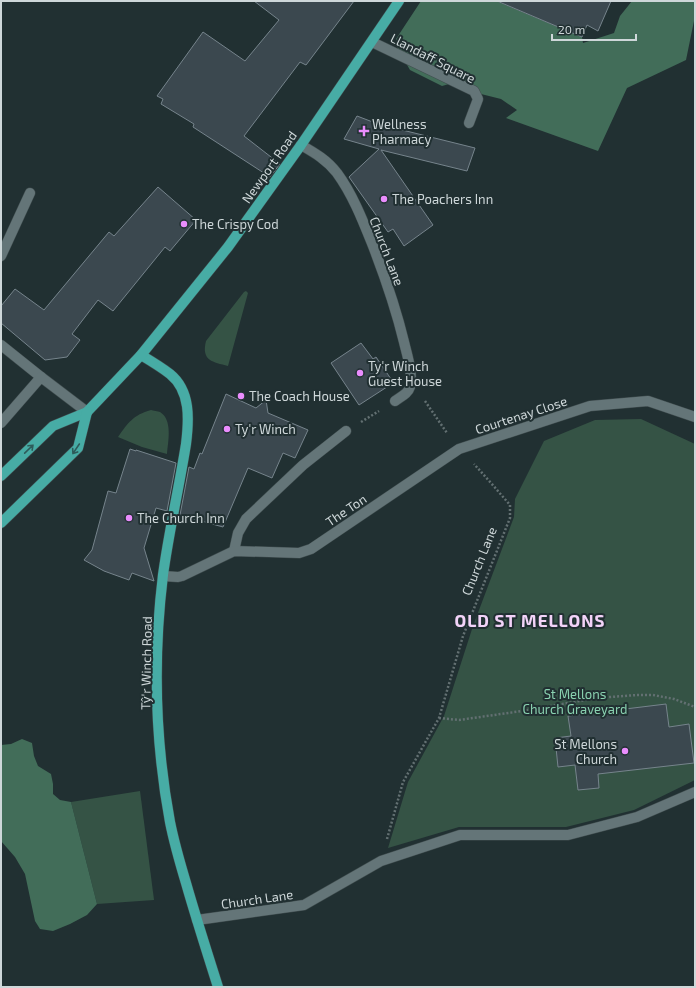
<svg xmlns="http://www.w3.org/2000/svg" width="696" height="988" font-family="'Exo 2',sans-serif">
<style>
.green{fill:#355345}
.forest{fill:#426d59}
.building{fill:#3b484f;stroke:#76848c}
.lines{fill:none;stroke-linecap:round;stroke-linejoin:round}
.minor-casing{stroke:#404d4f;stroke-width:11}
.major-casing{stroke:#404d4f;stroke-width:11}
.path{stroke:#637072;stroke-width:2.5;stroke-dasharray:2 2;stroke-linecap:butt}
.minor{stroke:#647578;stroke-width:10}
.major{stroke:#47aca5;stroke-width:10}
.oneway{stroke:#2e5b5a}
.poi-dot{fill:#ea8dfd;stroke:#213032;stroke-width:1.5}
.labels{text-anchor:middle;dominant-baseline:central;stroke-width:4;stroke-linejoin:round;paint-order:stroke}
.street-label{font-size:13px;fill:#ced7d9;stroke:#213032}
.poi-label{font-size:13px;fill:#ced7d9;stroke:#213032;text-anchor:start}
.park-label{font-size:13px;fill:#8ad2b1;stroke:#213032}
.district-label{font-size:17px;font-weight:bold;letter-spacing:1px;fill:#f2d3f8;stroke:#213032}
</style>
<rect width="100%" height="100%" fill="#213032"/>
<!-- green -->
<g class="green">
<path d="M 246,291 L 248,293 L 228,366 C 213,362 201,361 206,341 L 244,292 Z"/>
<path d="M 151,410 C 153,411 158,411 160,412 C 173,420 168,442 167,454 L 142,447 L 118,437 C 128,423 133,415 151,410 Z"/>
<polygon points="641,419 695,444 695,780 634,810 566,827 459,827 388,848 408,782 444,716 473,626 514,517 515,499 544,441 595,420"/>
<polygon points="140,791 154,900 97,904 71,802"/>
</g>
<!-- forest -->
<g class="forest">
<polygon points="421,1 496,1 582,37 583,43 614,33 620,16 632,1 695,1 695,16 686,60 627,88 598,151 506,118 517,110 501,99 481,94 463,80 442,86 410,70 397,47 396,39"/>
<polygon points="22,739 32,743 34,756 38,766 51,774 53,784 53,794 60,800 71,802 97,904 87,915 70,924 53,931 40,929 35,921 25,874 15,857 1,841 1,745 11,744"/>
</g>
<!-- building -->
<g class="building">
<polygon points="254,1 354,1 306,65 300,62 244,136 280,164 270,177 193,127 194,124 161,104 163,99 157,96 203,32 245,61 279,20"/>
<polygon points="497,1 611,1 598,31 587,25 582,37"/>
<polygon points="357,116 378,124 475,148 467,171 381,150 433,225 404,246 393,229 388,232 349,177 379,149 344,139"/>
<polygon points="158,187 196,220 170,251 165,247 113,311 98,300 72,334 80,340 67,357 45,360 1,323 1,306 15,289 44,310 109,232 114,236"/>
<polygon points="361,343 373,359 376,357 391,379 387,381 390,385 359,405 331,363"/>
<polygon points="226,394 256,408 266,400 268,413 308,430 295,458 283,453 272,478 248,468 223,527 180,515 189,467 194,469 200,453 202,454"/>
<polygon points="130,449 136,451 136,450 176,463 167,511 156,508 144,548 154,581 132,573 129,580 104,571 84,560 92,550 108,491 116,493"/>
<polygon points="666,704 669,727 689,724 694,763 598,774 599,788 578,790 575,765 558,767 555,738 571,736 568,716"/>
</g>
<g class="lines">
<!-- minor casing -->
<g class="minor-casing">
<g id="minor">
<polyline points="372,42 474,91 478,99 469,123"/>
<path d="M 301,145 C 315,153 327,160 337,173 C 353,195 363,221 373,246 C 385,277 396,309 404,342 C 407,355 413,372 410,387 C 408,394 400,397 395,401"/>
<polyline points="1,256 30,193"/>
<polyline points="1,345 41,377"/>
<polyline points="1,423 41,377 87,412"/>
<polyline points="234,551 238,533 246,519 303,465 346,431"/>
<polyline points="163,576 178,577 182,576 234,551 299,553 311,549 459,449 590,406 648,401 695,417"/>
<polyline points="197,920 304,905 381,861 460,835 568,835 637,817 695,792"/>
</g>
</g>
<!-- major casing -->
<g class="major-casing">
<g id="major">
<path d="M 141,355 C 151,361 161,367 170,374 C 191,391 189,420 186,444 C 179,488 169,531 163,575 C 153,657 155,741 170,822 C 174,842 180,863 186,883 C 196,918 207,952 218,987"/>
<polyline points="1,476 53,426 87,412 141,355 228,247 248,219 301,145 399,1"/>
<polyline points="1,523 78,448 87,412"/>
</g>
</g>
<!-- path -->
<g class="path">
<polyline points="425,401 447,433"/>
<polyline points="361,422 379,411"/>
<polyline points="439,718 459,720 522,711 597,698 637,695 653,695 674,699 695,707"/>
<polyline points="387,839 403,782 439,718 463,636 510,518 510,505 491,483 474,464"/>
</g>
<!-- minor -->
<use href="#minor" class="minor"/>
<!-- major -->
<use href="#major" class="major"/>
</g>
<!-- one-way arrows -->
<defs><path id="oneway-shaft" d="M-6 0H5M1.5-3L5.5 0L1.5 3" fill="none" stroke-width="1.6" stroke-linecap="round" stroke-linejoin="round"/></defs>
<g class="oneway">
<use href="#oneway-shaft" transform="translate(29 449) rotate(-44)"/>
<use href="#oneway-shaft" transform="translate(76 449) rotate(124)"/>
</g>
<!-- markers -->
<g class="poi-dot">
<path d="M362 125h4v4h4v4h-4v4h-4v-4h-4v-4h4z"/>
<circle cx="384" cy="199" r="4"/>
<circle cx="184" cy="224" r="4"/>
<circle cx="360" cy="373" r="4"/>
<circle cx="241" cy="396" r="4"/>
<circle cx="227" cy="429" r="4"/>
<circle cx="129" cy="518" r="4"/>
<circle cx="625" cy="751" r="4"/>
</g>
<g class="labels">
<!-- street labels -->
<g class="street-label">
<text transform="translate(433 58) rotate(27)">Llandaff Square</text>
<text transform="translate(269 167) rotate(-55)">Newport Road</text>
<text transform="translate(387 251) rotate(69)">Church Lane</text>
<text transform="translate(521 415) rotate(-18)">Courtenay Close</text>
<text transform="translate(346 510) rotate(-34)">The Ton</text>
<text transform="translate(479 561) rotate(-68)">Church Lane</text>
<text transform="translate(146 663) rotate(-89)">Tŷ'r Winch Road</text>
<text transform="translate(257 899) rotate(-8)">Church Lane</text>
</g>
<!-- poi labels -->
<g class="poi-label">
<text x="372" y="124">Wellness<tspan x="372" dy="15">Pharmacy</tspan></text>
<text x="392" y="199">The Poachers Inn</text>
<text x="192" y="224">The Crispy Cod</text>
<text x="368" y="366">Ty'r Winch<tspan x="368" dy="15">Guest House</tspan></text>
<text x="249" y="396">The Coach House</text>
<text x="235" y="429">Ty'r Winch</text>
<text x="137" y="518">The Church Inn</text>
<text x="617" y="744" text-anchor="end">St Mellons<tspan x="617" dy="15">Church</tspan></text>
</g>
<!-- park labels -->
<g class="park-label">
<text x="575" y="694">St Mellons<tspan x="575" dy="15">Church Graveyard</tspan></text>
</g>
<!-- district labels -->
<g class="district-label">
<text x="530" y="620">OLD ST MELLONS</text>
</g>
</g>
<!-- border -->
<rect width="696" height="988" fill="none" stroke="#ced7d9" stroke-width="4"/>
<!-- scale -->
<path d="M552 34v6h84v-6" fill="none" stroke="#ced7d9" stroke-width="2"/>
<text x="558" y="34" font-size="12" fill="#ced7d9" stroke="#213032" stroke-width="3" paint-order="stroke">20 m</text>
</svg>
